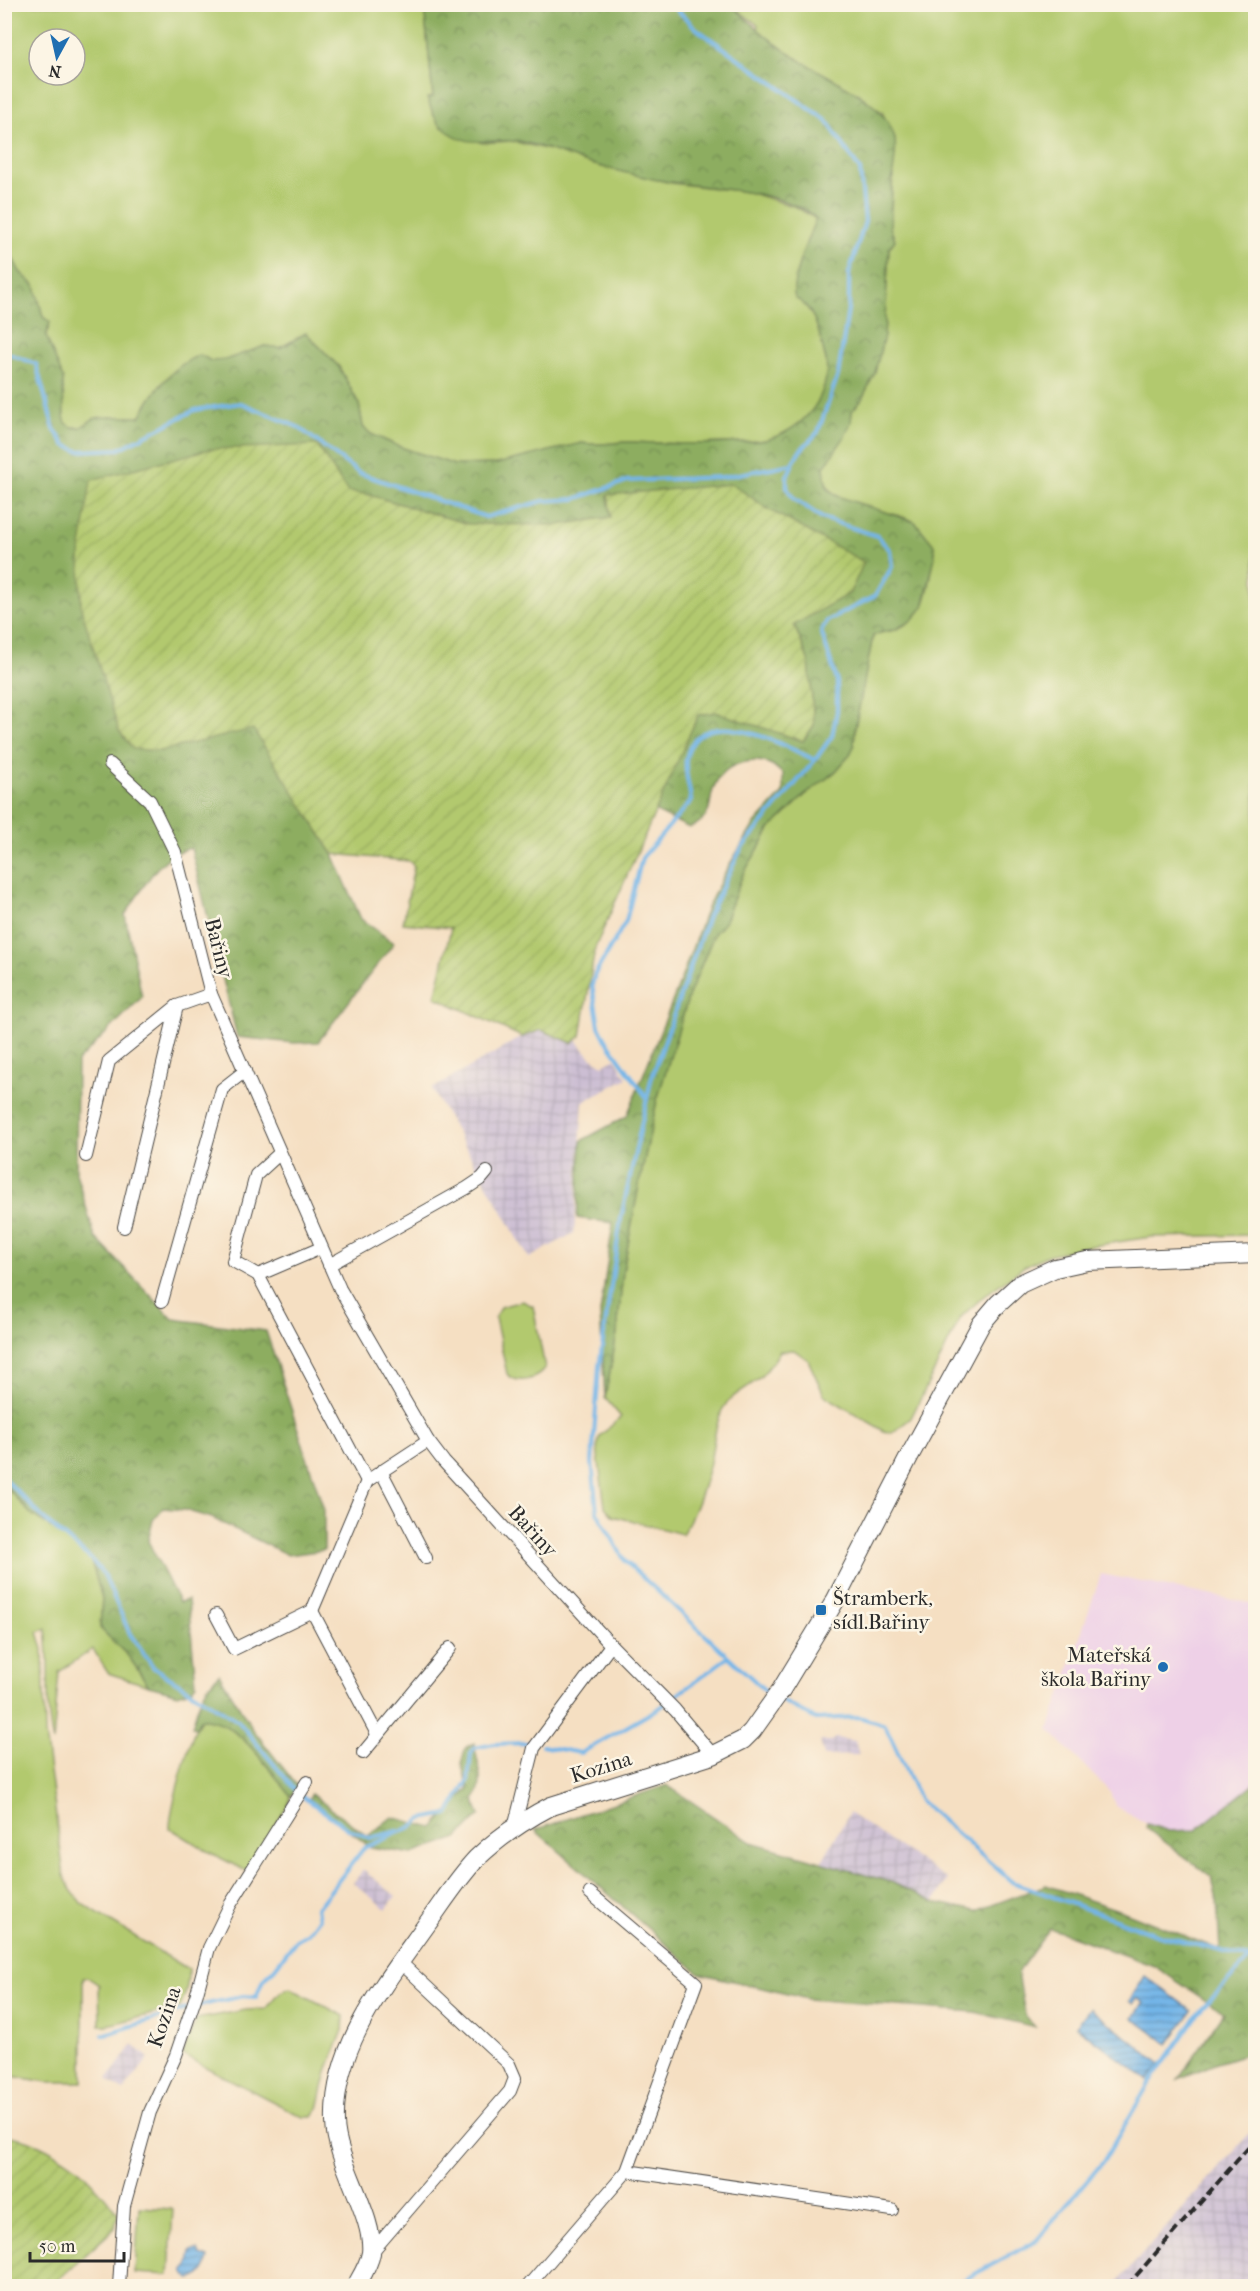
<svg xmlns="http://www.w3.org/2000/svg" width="1260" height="2291" font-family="'IM FELL French Canon',serif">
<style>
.built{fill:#eed0e7}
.industrial{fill:url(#industrial-grid)}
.green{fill:#b2c96e;stroke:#6e7a4c;stroke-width:1.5;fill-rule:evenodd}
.forest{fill:url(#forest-crowns);stroke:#5c6c46;stroke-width:1.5}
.garden{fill:url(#garden-furrows);stroke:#6e7a4c;stroke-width:1.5}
.water{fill:url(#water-rules);stroke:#4f708a;stroke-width:1.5}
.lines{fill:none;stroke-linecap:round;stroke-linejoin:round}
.stream{stroke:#73b5e8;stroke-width:4}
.minor-casing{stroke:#494642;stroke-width:14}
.secondary-casing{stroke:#494642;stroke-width:20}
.minor{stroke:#fff;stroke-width:12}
.secondary{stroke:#fff;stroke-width:18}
.rail{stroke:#2b2b2b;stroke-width:4;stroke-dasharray:9 4.5;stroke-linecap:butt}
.poi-dot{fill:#1f6fb2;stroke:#fcf5e5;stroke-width:2}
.labels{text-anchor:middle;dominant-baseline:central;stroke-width:5;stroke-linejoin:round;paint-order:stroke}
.street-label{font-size:21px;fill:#2b2b2b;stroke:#fcf5e5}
.poi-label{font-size:21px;fill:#2b2b2b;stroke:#fcf5e5;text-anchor:start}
</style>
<defs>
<pattern id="industrial-grid" width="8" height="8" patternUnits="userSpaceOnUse" patternTransform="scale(1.5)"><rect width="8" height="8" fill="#ccbed3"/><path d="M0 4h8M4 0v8" fill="none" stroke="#afa3b5"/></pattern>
<pattern id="forest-crowns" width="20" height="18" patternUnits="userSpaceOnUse" patternTransform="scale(1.5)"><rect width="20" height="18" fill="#8dad61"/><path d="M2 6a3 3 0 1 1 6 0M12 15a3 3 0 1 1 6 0" fill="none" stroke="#738d50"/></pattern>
<pattern id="garden-furrows" width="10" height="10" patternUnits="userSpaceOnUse" patternTransform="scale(1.5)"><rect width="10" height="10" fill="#b2c96e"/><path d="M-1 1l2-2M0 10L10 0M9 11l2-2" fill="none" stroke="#99ad5f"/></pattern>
<pattern id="water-rules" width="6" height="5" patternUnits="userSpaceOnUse" patternTransform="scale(1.5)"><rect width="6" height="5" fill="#73b5e8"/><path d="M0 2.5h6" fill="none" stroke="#5f93bc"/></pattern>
</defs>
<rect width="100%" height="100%" fill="#fcf5e5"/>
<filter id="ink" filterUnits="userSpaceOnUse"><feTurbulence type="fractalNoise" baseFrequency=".0167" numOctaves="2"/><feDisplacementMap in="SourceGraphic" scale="12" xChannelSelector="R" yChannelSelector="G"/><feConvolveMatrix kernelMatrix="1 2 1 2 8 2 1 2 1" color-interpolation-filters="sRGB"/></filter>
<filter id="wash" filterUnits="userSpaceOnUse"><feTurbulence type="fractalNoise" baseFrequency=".008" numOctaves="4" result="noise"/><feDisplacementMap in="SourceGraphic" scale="24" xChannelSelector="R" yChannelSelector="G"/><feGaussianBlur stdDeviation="1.35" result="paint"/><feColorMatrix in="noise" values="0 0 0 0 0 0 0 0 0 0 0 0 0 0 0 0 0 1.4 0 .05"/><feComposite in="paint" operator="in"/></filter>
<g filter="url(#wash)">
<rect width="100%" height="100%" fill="#f5dfc2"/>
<!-- built -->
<polygon class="built" points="1101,1574 1255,1604 1255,1783 1196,1830 1169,1831 1147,1824 1115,1805 1110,1792 1049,1730"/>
<!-- industrial -->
<g class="industrial">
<polygon points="541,1029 572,1043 576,1040 591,1057 603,1065 615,1058 627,1078 583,1102 574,1233 529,1258 432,1089 522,1037"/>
<polygon points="835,1738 855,1741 859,1755 824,1756 820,1741 831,1741"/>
<polygon points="849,1813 947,1879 934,1902 891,1882 821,1863"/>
<polygon points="363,1870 396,1896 386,1909 353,1883"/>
<polygon points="133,2045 149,2058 123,2091 107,2079"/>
<polygon points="1255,2127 1255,2286 1113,2286 1116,2284"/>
</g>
<!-- green -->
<g class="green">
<path d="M 4,5 L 424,5 L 433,98 L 428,99 L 441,126 L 482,143 L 511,141 L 563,153 L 581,161 L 671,183 L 748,192 L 796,207 L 816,219 C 809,236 789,281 796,298 C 815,308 819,332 824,352 C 836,392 807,427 769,439 C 761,442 751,441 742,442 C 706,445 668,444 632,442 C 615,441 599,447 582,443 L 497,464 L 455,465 L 400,447 L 371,434 L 363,427 L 359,404 L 339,367 L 306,333 L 280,348 L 265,346 L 225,360 L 211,361 L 200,355 L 152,397 L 140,417 L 96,418 L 83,427 L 70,427 L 66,423 L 64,417 L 46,336 L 50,322 L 43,317 L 35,286 L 20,272 L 5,244 ZM 39,39 L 75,39 L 75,75 L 39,75 Z"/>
<path d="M 731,5 L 1255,5 L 1255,1235 L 1150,1237 L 1085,1247 L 1048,1255 L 1025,1266 L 984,1296 L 961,1317 L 911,1418 L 892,1433 L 884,1431 L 824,1395 L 808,1360 L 794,1350 L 780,1351 C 773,1363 765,1374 753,1383 C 742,1391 729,1397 722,1410 C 713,1429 714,1450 708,1470 C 702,1492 694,1515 682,1534 L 613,1516 L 605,1507 L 597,1448 L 600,1436 L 621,1417 L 605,1398 L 617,1333 L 623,1271 L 639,1185 L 657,1100 L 689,995 L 715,932 L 724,923 L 743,874 L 771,828 L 805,795 L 835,772 L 849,756 L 854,746 L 855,728 L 873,636 C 880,632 888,632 895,630 C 905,626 915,618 921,609 C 928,600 935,558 934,545 C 926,538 921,526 913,521 C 889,507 819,509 824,468 C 824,461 830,458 833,452 C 842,438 851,429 852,411 L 884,336 L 889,248 L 895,240 L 890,228 L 895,139 L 882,112 L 831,78 L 813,70 L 757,30 L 758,25 Z"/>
<path d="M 522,1301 L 533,1306 L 545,1368 C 537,1380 517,1385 507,1374 L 495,1318 L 500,1307 Z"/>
<path d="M 4,1485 L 30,1513 L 67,1539 L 91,1560 L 102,1598 L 100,1628 L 129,1657 L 149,1686 L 108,1673 L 93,1649 L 59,1672 L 53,1742 C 44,1705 51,1666 46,1629 L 38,1632 L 43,1649 L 45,1734 L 64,1876 L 71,1890 L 82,1904 L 188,1969 C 188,1983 187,1994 180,2007 L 108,2025 L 100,2025 L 99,1985 L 87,1977 L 83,1977 L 83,2082 L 47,2082 L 5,2075 L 4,1884 L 8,1877 L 4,1868 Z"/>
<path d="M 201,1719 C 236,1717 270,1771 291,1796 L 289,1803 L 249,1868 L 244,1870 L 207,1851 L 170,1828 C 170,1809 190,1735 201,1719 Z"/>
<polygon points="290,1988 344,2016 343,2030 327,2071 318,2109 313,2117 303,2117 182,2055 197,2019 246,2010 266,2009 280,1992"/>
<polygon points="139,2207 173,2209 169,2275 135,2273"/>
</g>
<!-- forest -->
<g class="forest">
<path d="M 424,5 L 731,5 C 750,21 766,38 787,52 C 819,75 888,98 895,140 C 897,153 893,168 892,181 C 891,197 891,212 890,227 L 895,240 L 889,248 L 884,336 L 875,373 L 862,399 L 852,411 L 851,422 L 844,438 L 824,467 L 826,484 L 829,490 L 837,496 L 915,522 L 934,545 L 935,557 L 923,607 L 911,621 L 894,630 L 882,632 L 873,636 L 855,728 L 854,746 L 849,756 L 835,772 L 805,795 L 771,828 L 743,874 L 724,923 L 715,932 L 689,995 L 657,1100 L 639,1185 L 623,1271 L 617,1333 L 605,1398 L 600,1313 L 613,1223 L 577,1218 L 581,1141 L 627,1116 L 680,982 L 707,908 L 728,867 L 754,825 L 783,793 L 783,774 C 780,772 776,767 772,765 C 755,756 728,763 718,779 C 704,800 719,816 689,828 L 654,811 L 698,715 L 716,712 L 803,741 L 814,725 L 809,662 L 794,624 L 850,593 L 768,509 L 732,484 L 608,496 L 611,517 L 558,525 L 468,524 L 366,494 L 348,492 L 160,751 L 253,728 L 333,854 L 361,919 L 394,943 L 318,1042 L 294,1043 L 237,1037 L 191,848 C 158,854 143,889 125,915 L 142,997 L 77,1062 L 76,1173 L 95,1237 L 173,1319 L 266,1331 L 324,1510 L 324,1550 L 288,1555 L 212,1518 L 184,1510 L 163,1508 L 153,1520 L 148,1541 L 179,1602 L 188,1600 L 196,1684 L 190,1690 L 178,1694 L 149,1686 L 129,1657 L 100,1628 L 102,1598 L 91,1560 L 67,1539 L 30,1513 L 5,1485 L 4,241 L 20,272 L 35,286 L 43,317 L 50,322 L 46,336 L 63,378 L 64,417 L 66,423 C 81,435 85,421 96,418 C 102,416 131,417 140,417 C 152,393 174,364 200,355 L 211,361 L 225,360 L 265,346 L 280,348 L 306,333 L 339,367 L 359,404 L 363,427 L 371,434 L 400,447 L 455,465 L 497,464 L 582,443 C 599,447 615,441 632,442 C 668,444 706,445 742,442 C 751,441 761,442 769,439 C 792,432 814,415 822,392 C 827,378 829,367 824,352 C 819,332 815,308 795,298 C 789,281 809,236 816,218 C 776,185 693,190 644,177 C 623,172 602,168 582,161 C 559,154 536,142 511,141 C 483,139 468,149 442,127 C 434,120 431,108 427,98 L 433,97 Z"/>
<path d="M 219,1674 L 252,1728 L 298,1787 L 291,1796 C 270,1771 236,1717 201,1719 L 195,1728 L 192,1727 C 197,1705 202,1690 219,1674 Z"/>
<path d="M 474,1743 C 477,1763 486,1783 474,1800 L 480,1815 L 457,1838 L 412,1854 L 370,1847 L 309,1799 L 311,1794 L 368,1836 L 392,1817 L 433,1828 L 469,1788 L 461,1763 L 466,1747 Z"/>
<polygon points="1255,1783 1255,2051 1217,2063 1178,2079 1224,2013 1154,1966 1050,1928 1018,1972 1025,2015 1035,2027 975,2012 808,1999 699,1973 535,1830 667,1785 751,1842 891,1882 934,1902 976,1911 1046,1885 1127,1913 1220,1950 1217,1901 1212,1877 1146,1828 1147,1824 1169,1831 1196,1830"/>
</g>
<!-- garden -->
<g class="garden">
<polygon points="317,445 348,492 366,494 468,524 558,525 611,517 608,495 732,484 768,509 864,562 850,593 794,625 809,662 814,725 803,741 716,712 698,715 595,948 581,1036 572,1043 541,1030 522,1037 435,997 451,928 403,923 414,866 409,861 333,854 253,729 160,751 133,749 119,731 81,608 80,553 91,480 210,449"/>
<path d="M 7,2136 C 30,2137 58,2154 76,2167 C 91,2179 105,2198 118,2213 L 115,2228 L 51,2286 L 5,2286 L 4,2138 Z"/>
</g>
<!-- water -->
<g class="water">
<polygon points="1145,1976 1192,2011 1168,2044 1133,2018 1144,2003 1137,1998 1133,2004 1129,2001"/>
<polygon points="1090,2008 1161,2064 1148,2080 1076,2026"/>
<path d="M 198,2250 L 200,2255 L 209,2258 C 206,2269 200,2279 189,2279 L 184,2272 L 189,2266 L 191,2251 Z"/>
</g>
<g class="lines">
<!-- stream -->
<g class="stream">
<polyline points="671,4 698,30 827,121 860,170 865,221 849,273 849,303 838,375 818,432 798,453 787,476 787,488 793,498 822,518 877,536 890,550 892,567 875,596 827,621 821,631 837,681 837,711 832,736 815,760 741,849 708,916 651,1080 621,1218 599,1367 592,1462 597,1512 625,1561 770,1695"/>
<polyline points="7,353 36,364 54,429 65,445 79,451 119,449 195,410 241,403 298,427 359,473 486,517 543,501 575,499 627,481 723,477 792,464"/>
<path d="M 647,1098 L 606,1040 L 599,1026 L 592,985 L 595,974 L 626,921 L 642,858 L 691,801 C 690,787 684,773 686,759 C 699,698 783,745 815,760"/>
<polyline points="4,1478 48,1523 91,1559 104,1575 130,1634 154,1668 238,1721 297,1792"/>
<polyline points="782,1701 816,1719 859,1717 885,1725 920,1801 1012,1882 1159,1935 1256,1960"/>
<polyline points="542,1746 581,1753 661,1707 728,1657"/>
<polyline points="302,1796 350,1830 370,1838 398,1831"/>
<polyline points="411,1827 422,1819 448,1814 468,1781 471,1753 474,1748 494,1744 530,1743"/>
<polyline points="198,2006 243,1996 256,1997 263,1980 275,1968 296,1940 307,1934 319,1919 317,1908 364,1848 411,1827"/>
<polyline points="103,2035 187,2009"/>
<polyline points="945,2286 960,2282 1036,2241 1103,2162 1147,2087 1199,2012 1250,1958"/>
</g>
</g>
</g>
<g filter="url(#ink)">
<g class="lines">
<!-- minor casing -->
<g class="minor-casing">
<g id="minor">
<polyline points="110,764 150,801 175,852 211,994 340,1289 428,1441 444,1462 611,1645 675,1710 713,1755"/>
<polyline points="280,1153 256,1175 233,1261 258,1275 367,1481"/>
<polyline points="86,1156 109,1061 177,1006"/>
<polyline points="124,1227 177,1006 211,994"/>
<polyline points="329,1265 467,1188 482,1178 487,1172"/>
<polyline points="258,1275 321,1248"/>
<polyline points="162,1301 222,1089 245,1071"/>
<polyline points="381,1471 426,1558"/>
<polyline points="312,1611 377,1734"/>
<polyline points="216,1615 234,1649 312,1611 367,1481 428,1441"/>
<polyline points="363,1753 450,1648"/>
<polyline points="514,1828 534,1748 611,1645"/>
<polyline points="627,2171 892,2210"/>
<polyline points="371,2253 510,2091 515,2078 509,2064 400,1962"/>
<polyline points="119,2286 124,2206 150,2112 176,2055 197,1993 209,1948 230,1905 307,1782"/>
<polyline points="528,2286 627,2171 696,1983 590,1893"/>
</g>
</g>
<!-- secondary casing -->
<g class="secondary-casing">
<path id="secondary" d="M 356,2286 C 361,2277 369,2265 371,2253 C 375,2217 336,2163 335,2122 C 332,2047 386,1982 427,1924 C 443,1902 458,1878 477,1858 C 499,1837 524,1820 551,1806 L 713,1755 L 743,1740 L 752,1731 L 781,1690 L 835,1601 L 910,1455 L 981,1324 L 998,1304 L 1020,1284 L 1055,1268 L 1087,1261 L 1256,1254"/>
</g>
<!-- minor -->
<use href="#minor" class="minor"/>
<!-- secondary -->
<use href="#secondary" class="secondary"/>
<!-- rail -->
<polyline class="rail" points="1127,2286 1256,2139"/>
</g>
</g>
<!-- markers -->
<g class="poi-dot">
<rect x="815" y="1604" width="12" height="12" rx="3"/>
<circle cx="1163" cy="1667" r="6"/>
</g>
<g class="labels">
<!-- street labels -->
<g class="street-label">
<text transform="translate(219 948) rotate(76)">Bařiny</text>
<text transform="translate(533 1531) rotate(48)">Bařiny</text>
<text transform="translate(601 1767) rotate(-17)">Kozina</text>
<text transform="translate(164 2017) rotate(-71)">Kozina</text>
</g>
<!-- poi labels -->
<g class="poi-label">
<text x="833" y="1598">Štramberk,<tspan x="833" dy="24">sídl.Bařiny</tspan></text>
<text x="1151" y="1655" text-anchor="end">Mateřská<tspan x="1151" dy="24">škola Bařiny</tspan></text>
</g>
</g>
<!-- margin -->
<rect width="1260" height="2291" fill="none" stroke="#fcf5e5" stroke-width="24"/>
<!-- north arrow -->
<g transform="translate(57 57) rotate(188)"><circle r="28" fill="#fcf5e5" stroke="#a8a49b" stroke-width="1.5"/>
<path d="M0-4.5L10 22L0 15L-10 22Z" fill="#1f6fb2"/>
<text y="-9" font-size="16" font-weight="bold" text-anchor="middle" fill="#2b2b2b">N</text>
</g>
<!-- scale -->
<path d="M30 2252v9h94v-9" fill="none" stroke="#2b2b2b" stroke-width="3"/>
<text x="39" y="2252" font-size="18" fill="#2b2b2b" stroke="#fcf5e5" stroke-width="4.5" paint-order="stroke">50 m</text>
</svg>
